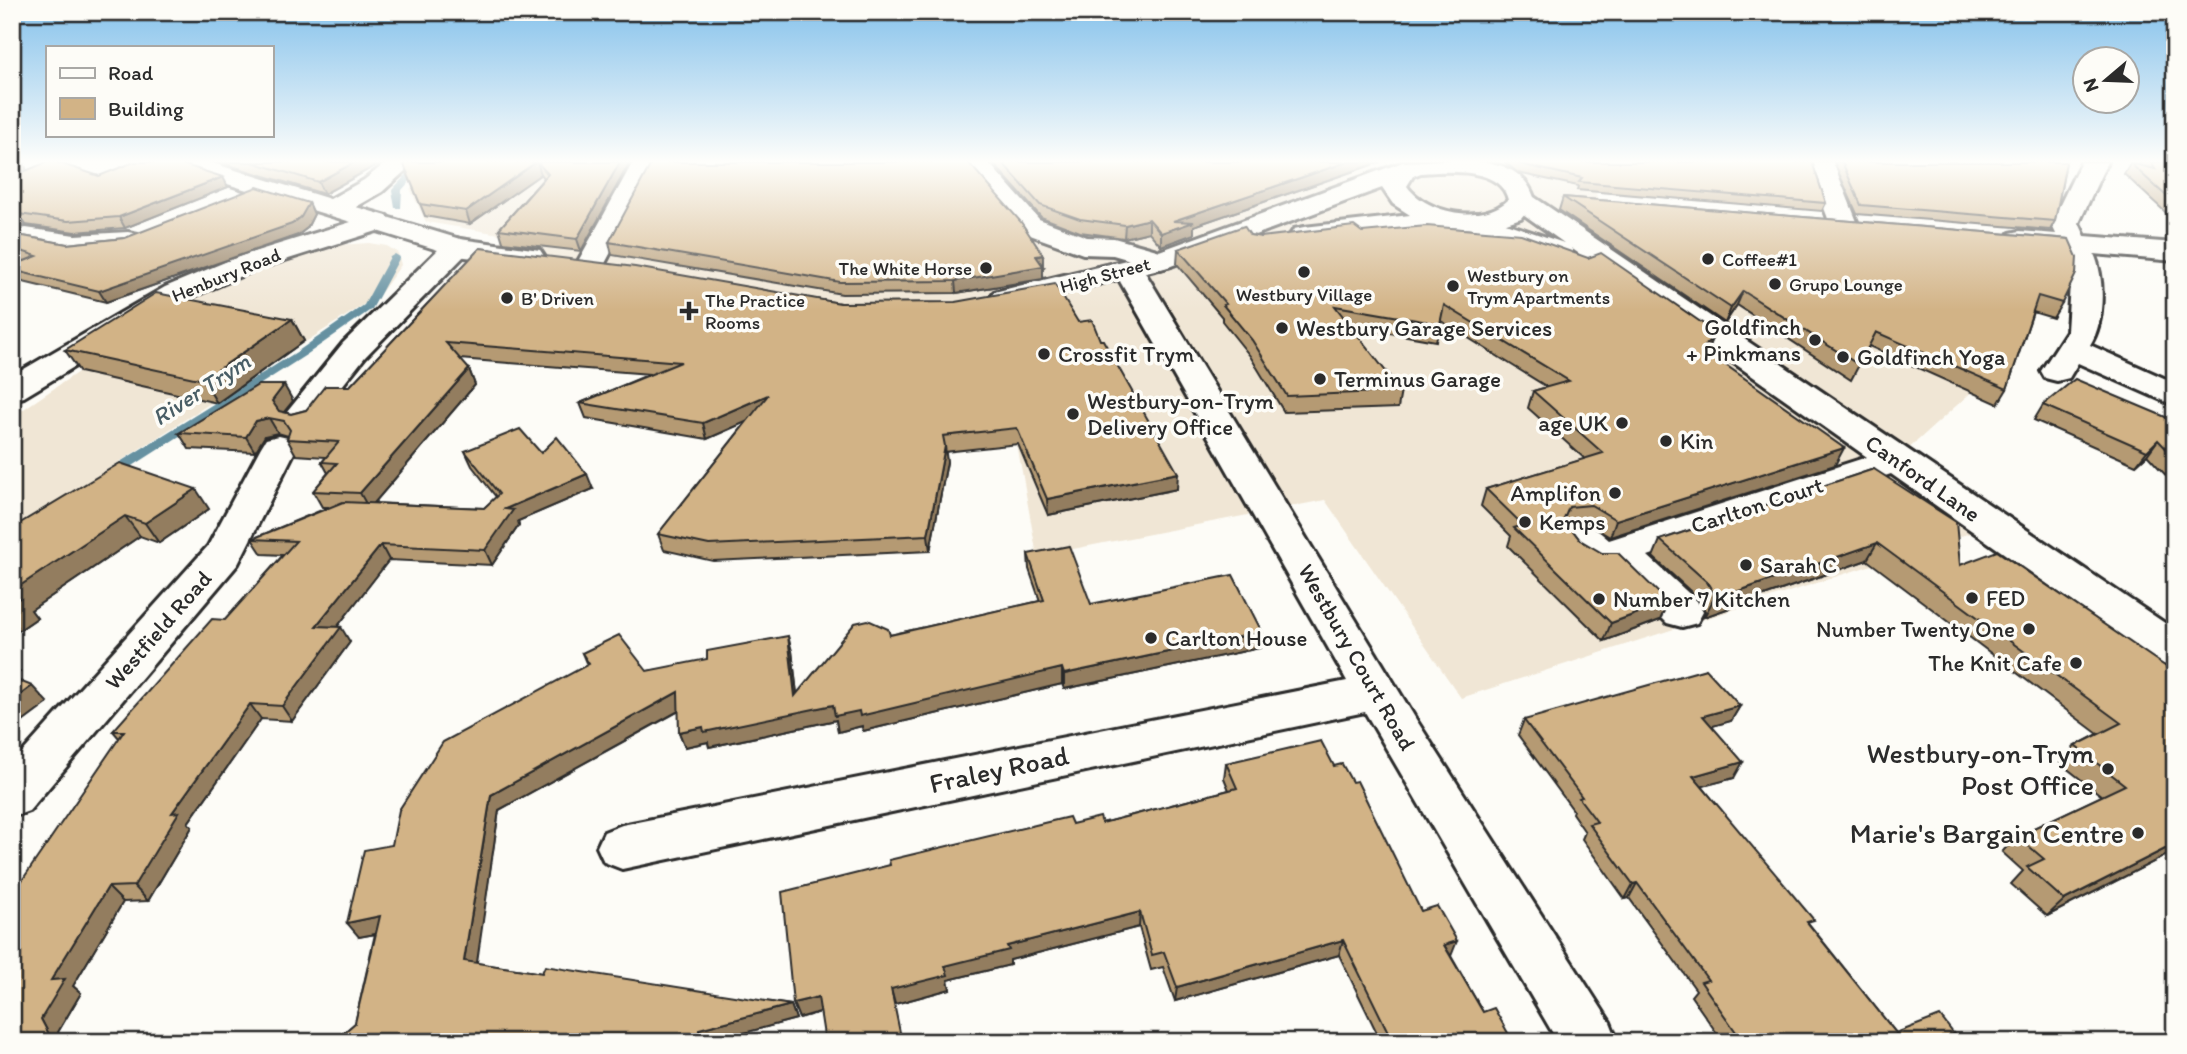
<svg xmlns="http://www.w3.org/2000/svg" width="2187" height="1054" font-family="Itim,sans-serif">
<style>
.built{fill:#f0e6d5}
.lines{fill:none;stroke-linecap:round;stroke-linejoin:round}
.stream{fill:#6691a1;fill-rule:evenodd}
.minor-casing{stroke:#2b2b2b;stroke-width:6}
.major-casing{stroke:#2b2b2b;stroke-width:6}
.minor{fill:#fdfcf7;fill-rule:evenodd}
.major{fill:#fdfcf7;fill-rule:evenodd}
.wall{fill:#b59a73;stroke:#2b2b2b;stroke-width:2}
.shaded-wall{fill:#937d5e;stroke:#2b2b2b;stroke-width:2}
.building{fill:#d2b386;stroke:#2b2b2b;stroke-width:2}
.poi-dot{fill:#2b2b2b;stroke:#fdfcf7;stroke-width:2.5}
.labels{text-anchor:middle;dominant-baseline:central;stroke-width:7;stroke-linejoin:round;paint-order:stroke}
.far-poi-label{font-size:19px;fill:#2b2b2b;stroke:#fdfcf7;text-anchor:start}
.far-street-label{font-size:19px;fill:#2b2b2b;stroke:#fdfcf7}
.poi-label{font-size:23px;fill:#2b2b2b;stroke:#fdfcf7;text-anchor:start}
.street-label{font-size:23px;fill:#2b2b2b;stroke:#fdfcf7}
.water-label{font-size:24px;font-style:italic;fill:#495e66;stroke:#fdfcf7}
.near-poi-label{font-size:28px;fill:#2b2b2b;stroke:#fdfcf7;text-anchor:end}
.near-street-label{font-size:28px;fill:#2b2b2b;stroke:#fdfcf7}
</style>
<rect width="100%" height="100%" fill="#fdfcf7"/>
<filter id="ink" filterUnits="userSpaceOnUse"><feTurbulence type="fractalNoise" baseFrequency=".0143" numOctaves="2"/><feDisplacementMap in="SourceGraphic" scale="14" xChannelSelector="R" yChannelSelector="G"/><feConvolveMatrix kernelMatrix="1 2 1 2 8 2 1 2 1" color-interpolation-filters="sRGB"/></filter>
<g filter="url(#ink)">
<!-- built -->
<g class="built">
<polygon points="653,162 999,211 1192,162 1588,162 1599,204 1986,379 1896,460 1992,526 1461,698 1325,500 1037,556 1005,376 437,311 506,235 426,222 410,189 430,163"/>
<polygon points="369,243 387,246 398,253 401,265 380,294 12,531 12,417 178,304 223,280 293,255 338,245"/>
</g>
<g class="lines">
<!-- stream -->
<g class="stream">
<polygon points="418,162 427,162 402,190 401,208 395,208 392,190"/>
<polygon points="395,254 400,257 372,309 306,355 114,478 104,478 102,475 104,472 298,351 364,305 390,257"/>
</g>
<!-- minor casing -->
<g class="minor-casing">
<g id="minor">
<polygon points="169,162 209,162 330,199 364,180 387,162 415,162 382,192 356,207 387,216 391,222 387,228 377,230 172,167"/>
<polygon points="633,162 659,162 602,269 592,272 582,269 577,263"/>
<polygon points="962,162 988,162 1039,219 1087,237 1114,238 1171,254 1175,260 1171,266 1161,269 1113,255 1083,254 1019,231"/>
<polygon points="1807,162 1833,162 1858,224 1854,230 1834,230 1830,224"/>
<path d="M 2081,162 L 2107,162 L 2079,223 L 2085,236 L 2175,243 L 2175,261 L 2094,254 C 2105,278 2105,322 2090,345 L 2175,383 L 2175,406 L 2078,363 L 2069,378 L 2057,381 L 2045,378 L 2041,371 L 2067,331 L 2071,268 L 2064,251 L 2010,245 L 2006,239 L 2010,233 L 2020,231 L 2056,234 L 2051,223 Z"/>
<path d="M 1522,193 L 1531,195 L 2175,630 L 2175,668 L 2160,663 L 1891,474 L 1648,556 L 1697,601 L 1703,612 L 1697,623 L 1682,627 L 1667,623 L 1612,568 C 1589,574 1571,554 1560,535 L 1565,526 C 1586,520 1594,527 1609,540 L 1867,457 L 1571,248 L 1573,251 L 1569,257 L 1559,260 L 1549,257 L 1466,227 L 1462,221 L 1466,215 L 1476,213 L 1564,243 L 1513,207 L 1509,201 L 1513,195 Z"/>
<path d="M 26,228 L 75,235 L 128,232 L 138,234 L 142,240 L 138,246 C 98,256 56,252 16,242 L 12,236 L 16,230 Z"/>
<polygon points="457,238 467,241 471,247 467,253 365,357 312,424 300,427 288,424 283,417 343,343 447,241"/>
<polygon points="1128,260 1138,263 1143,269 1417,721 1610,1022 1618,1042 1558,1042 1365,712 622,869 604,862 597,847 604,832 622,825 1347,681 1113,269 1118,263"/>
<polygon points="279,436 292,439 297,447 238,564 29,811 12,817 12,764 208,546 261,447 266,439"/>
</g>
</g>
<!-- major casing -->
<g class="major-casing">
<g id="major">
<path d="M 1403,162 C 1446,162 1521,147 1535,201 L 1521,218 L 1495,227 L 1476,229 L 1448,227 L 1304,243 L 1294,241 L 1290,235 L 1294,229 L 1304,227 L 1410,215 L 1393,204 L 1382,188 L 1171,266 L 1005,307 L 994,304 L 990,298 L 994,292 L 1151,254 ZM 1421,173 C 1447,171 1501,167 1508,200 C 1483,224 1427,214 1407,186 L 1413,176 Z"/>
<polygon points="377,214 460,239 540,250 544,256 540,262 530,265 457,256 377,231 257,269 187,299 24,397 12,400 12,376 165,287 237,257"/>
</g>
</g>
<!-- minor -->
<use href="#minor" class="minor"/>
<!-- major -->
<use href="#major" class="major"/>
</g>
<!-- wall -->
<g class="wall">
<polygon points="12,162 24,162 26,170 228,187 125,228 75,232 26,225 15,227"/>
<polygon points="219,162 382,162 324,194"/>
<polygon points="403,162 630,162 581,251 503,242 499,229 544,178 541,174 470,224 425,216"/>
<polygon points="992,162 1380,162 1194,226 1194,234 1161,246 1149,232 1124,238 1080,232 1041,217"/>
<polygon points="1505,162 1812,162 1826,203 1822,211 1577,190 1578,186 1518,173"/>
<polygon points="1834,162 2066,162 2055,221 2050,230 1857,214"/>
<polygon points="2139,162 2175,162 2175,221 2124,174 2130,163 2140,166"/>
<polygon points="1563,197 2069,239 2062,303 2053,318 2033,312 2007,389 1998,404 1869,346 1851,380 1737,305 1725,323 1559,210"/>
<polygon points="309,203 314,214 307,228 298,235 106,302 15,280 12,276 12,266 25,261 12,257 12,234 67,244 125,238"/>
<polygon points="1362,232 1715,332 1706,351 1835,465 1610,537 1585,522 1568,524 1580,540 1660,620 1604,641 1508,546 1511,536 1481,506 1486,489 1585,459 1528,408 1533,391 1547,387 1441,321 1436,341 1350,326 1401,391 1398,408 1284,412 1250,356 1222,321 1222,317 1177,264 1178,249 1250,235 1261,237"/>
<polygon points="609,242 1044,267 1043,268 1043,279 956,293 842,294 612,255"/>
<polygon points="480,248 840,303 1078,322 1100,340 1177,489 1048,515 1018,444 945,452 947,462 930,551 713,561 664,550 658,534 747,421 707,439 586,418 580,403 650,374 459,359 469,369 475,385 374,503 484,508 496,497 472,466 465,451 541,453 593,489 518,521 519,525 492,565 389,560 337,627 350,642 292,721 261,719 188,823 192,827 148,901 123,902 73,986 81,993 58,1032 12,1042 119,738 113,731 225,620 283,555 262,554 252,539 329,507 322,507 313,491 328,473 322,462 326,457 296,455 287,439 288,436 278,433 265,436 255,452 189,449 179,433 293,401 284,412 291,414 306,410 350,386"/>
<polygon points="292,319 304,341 217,403 80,372 65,350"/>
<polygon points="2043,405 2175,421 2175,483 2171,481 2147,455 2136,465 2034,420"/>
<polygon points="1874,469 1960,565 2175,673 2175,851 2047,916 2011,884 2023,871 2002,852 2017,836 2102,796 2060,763 2075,746 2098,734 1867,560 1704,617 1705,611 1699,599 1653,557 1660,540"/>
<polygon points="209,509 159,543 140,536 31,610 37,618 12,635 12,528"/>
<polygon points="1028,554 1091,604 1262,632 1260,648 1064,689 1062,684 863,731 862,726 838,732 836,720 709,747 708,742 685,747 679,732 679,711 499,810 476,963 542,973 791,1005 796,1019 710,1042 333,1042 355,1023 375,934 359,937 392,845 587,665 582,653 647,671 792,651 797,694 890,635 1040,601 1029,569"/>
<polygon points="1740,706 1731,721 1712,726 1734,778 1702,786 1810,925 1896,1033 1960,1042 1723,1042 1691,996 1696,990 1629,898 1625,899 1582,839 1585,832 1572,813 1573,810 1518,735 1524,720"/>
<polygon points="1226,763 1334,766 1421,911 1451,956 1483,1012 1513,1042 1378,1035 1339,955 1175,1001 1163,967 1151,970 1139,927 1010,960 1010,965 948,980 950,989 895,1004 821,1012 799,1018 793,1003 1072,824 1102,823 1229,790 1224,778"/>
</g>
<!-- shaded-wall -->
<g class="shaded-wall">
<polygon points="20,162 24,162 30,182 23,172"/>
<polygon points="355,162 382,162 324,194 318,182"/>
<polygon points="537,162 541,174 470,224 466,211"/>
<polygon points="620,162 630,162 581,251 577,239"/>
<polygon points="1347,162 1380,162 1194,226 1194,234 1161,246 1161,233 1173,221"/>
<polygon points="223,177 228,187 125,228 119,217"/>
<polygon points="309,203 314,214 307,228 298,235 106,302 99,291"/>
<polygon points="19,214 26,225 15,227 12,233 12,216"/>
<polygon points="1149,219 1149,232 1124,238 1125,225"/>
<polygon points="1043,255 1043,279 956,293 955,281"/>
<polygon points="1743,291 1737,305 1725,323 1731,308"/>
<polygon points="292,319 304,341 217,403 203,380"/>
<polygon points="1715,332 1708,348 1696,366 1703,349"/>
<polygon points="469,369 475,385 369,509 360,493"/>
<polygon points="284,385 293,401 280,417 272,401"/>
<polygon points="768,395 771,411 707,439 703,423"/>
<polygon points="269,418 278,433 265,436 255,452 246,437 256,421"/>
<polygon points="2158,440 2147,455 2136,465 2147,451"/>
<polygon points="945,446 947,462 930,551 928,535"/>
<polygon points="1844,448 1835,465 1610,537 1616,520"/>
<polygon points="1178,473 1177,489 1048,515 1047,499"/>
<polygon points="587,474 593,489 518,521 519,525 492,565 485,550 505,509"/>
<polygon points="196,489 209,509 159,543 145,523"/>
<polygon points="125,516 140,536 31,610 37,618 12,635 12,591"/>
<polygon points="1877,543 1867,560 1704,617 1713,600"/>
<polygon points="381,545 389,560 326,641 316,626"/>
<polygon points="1668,602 1660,620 1604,641 1611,623"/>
<polygon points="341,627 350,642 292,721 282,706"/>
<polygon points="1262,632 1260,648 1064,689 1064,674"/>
<polygon points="788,636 792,651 799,711 795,696"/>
<polygon points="12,664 20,672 12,678"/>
<polygon points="1062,668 1062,684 863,731 862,726 838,732 836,720 709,747 708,742 685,747 679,732 703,727 833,705 859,711"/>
<polygon points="32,686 48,703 12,730 12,701"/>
<polygon points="678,692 684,708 499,810 475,976 464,961 491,795"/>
<polygon points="250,704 261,719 188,823 192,827 148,901 134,886 172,813"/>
<polygon points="1740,706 1731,721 1695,731 1703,716"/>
<polygon points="1743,762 1734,778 1685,791 1693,776"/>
<polygon points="2175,844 2175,851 2047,916 2064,900"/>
<polygon points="1637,883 1629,898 1625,899 1633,884"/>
<polygon points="108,887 123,902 73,986 81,993 58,1032 63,1042 53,1042 41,1019 51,980"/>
<polygon points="1140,912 1139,927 1010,960 1010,965 948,980 950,989 895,1004 891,989 945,966 1007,946"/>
<polygon points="380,916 391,931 359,937 347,923"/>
<polygon points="1343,940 1339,955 1175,1001 1177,987"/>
<polygon points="1457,941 1451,956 1444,945"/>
<polygon points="818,997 823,1011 799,1018 793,1003"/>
<polygon points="791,1005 796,1019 710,1042 699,1042 699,1029"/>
</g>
<!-- building -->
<g class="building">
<polygon points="12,162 20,162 23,172 47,162 56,162 99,176 134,162 176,162 223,177 119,217 68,221 19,214 12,216"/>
<polygon points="252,162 355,162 318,182"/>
<polygon points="403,162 536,162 466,211 420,204"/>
<polygon points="537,162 620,162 577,239 499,229 548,174"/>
<polygon points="652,162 968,162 1021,222 1043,255 1036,256 1043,266 955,281 840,282 609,242"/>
<polygon points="1002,162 1347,162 1173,221 1194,222 1161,233 1149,219 1125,225 1080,219 1040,205"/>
<polygon points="1517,162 1812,162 1826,203 1579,182 1582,178 1520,164"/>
<polygon points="1842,162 2066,162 2055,221 1861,205"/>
<polygon points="2151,162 2175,162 2175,204 2130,163 2155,169"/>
<polygon points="257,187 309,203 301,217 292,224 99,291 12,270 12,266 37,256 12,248 12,234 67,244 125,238"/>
<polygon points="1563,197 2069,239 2077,257 2076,274 2062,303 2038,296 2007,389 1876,332 1859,365 1743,291 1731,308"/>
<polygon points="1244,226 1250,235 1261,237 1354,226 1362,232 1427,226 1521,234 1588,258 1601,253 1715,332 1703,349 1844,448 1616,520 1591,505 1569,507 1564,519 1580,540 1602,553 1618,553 1668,602 1611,623 1514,528 1523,525 1486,489 1603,453 1533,391 1569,381 1444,305 1440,324 1335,306 1401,391 1287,396 1252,340 1223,305 1226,304 1178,249"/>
<polygon points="480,248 635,267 840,303 955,302 1055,284 1078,322 1092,320 1100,340 1103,340 1178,473 1047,499 1017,428 943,436 945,446 928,535 709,545 658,534 768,395 703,423 580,403 681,362 446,343 469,369 360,493 313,491 337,463 322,462 339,442 287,439 290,430 284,421 269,418 256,421 246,437 179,433 258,385 284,385 272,401 279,411 291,414 306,410 325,386 350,386"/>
<polygon points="156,293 292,319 203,380 65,350"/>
<polygon points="2075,379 2175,421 2175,458 2158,440 2147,451 2043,405"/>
<polygon points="520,429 541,453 557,437 587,474 505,509 513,510 485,550 381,545 316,626 341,627 282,706 250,704 172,813 179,812 134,886 108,887 51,980 65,979 41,1019 53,1042 12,1042 12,895 124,731 113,731 212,619 225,620 296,541 252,539 343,502 484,508 499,494 465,451"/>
<polygon points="120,463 196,489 145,523 125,516 12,591 12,528"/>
<polygon points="1874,469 1956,522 1960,565 1997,551 2175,673 2175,844 2064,900 2027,867 2044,859 2017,836 2125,785 2075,746 2121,723 1877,543 1713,600 1714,594 1707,582 1660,540"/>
<polygon points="1069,546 1091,604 1233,575 1262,632 1064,674 1062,668 860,716 859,711 835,716 833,705 704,732 703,727 679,732 678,692 491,795 464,961 542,973 545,966 791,1005 699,1029 699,1042 333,1042 355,1023 380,916 347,923 364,850 392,845 399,810 443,742 589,664 582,653 619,635 647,671 707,659 707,651 788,636 795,696 855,623 868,620 888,629 890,635 1044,600 1028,554"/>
<polygon points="12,595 20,598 12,603"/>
<polygon points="1706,669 1740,706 1703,716 1743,762 1693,776 1814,920 1807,922 1896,1033 1940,1016 1960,1042 1743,1042 1701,982 1708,980 1637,883 1633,884 1589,824 1597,822 1579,798 1582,797 1524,720"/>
<polygon points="12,678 32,686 12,701"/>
<polygon points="1321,741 1334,766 1342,764 1352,782 1357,781 1421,911 1437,906 1457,941 1444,945 1483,1012 1494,1008 1513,1042 1358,1042 1388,1032 1343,940 1177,987 1164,952 1152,955 1140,912 1007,946 1009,950 945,966 948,975 891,989 902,1042 825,1042 818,997 793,1003 782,892 890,865 889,860 1069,817 1072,824 1100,817 1102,823 1237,788 1226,763"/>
</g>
</g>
<!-- sky -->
<linearGradient id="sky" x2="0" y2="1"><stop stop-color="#84c1eb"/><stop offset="0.52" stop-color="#fefefb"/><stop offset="1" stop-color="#fefefb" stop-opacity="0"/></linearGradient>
<rect width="2187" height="310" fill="url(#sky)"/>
<!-- markers -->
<g class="poi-dot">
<circle cx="1708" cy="259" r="7"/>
<circle cx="986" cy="268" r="7"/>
<circle cx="1304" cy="272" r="7"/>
<circle cx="1775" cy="284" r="7"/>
<circle cx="1453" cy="286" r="7"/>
<circle cx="507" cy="298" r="7"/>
<path d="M685.5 300.5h7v7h7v7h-7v7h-7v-7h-7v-7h7z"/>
<circle cx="1282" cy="328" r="7"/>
<circle cx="1815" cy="340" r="7"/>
<circle cx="1044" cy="354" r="7"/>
<circle cx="1843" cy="357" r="7"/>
<circle cx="1320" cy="379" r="7"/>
<circle cx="1073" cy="414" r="7"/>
<circle cx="1622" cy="423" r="7"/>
<circle cx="1666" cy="441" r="7"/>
<circle cx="1615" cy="493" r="7"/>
<circle cx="1525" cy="522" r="7"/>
<circle cx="1746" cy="565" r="7"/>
<circle cx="1972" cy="598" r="7"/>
<circle cx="1599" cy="599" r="7"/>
<circle cx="2029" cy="629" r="7"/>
<circle cx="1151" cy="638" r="7"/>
<circle cx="2076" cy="663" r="7"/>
<circle cx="2108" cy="769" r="7"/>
<circle cx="2138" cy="833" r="7"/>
</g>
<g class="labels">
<!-- far-poi labels -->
<g class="far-poi-label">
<text x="1722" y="259">Coffee#1</text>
<text x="972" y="268" text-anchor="end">The White Horse</text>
<text x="1467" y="275">Westbury on<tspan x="1467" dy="22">Trym Apartments</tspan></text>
<text x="1789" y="284">Grupo Lounge</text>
<text x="1304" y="294" text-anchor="middle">Westbury Village</text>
<text x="521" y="298">B' Driven</text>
<text x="705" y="300">The Practice<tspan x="705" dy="22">Rooms</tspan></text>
</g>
<!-- far-street labels -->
<g class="far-street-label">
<text transform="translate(226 275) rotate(-22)">Henbury Road</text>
<text transform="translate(1105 275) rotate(-15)">High Street</text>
</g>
<!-- poi labels -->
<g class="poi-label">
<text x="1801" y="327" text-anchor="end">Goldfinch<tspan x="1801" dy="26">+ Pinkmans</tspan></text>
<text x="1296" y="328">Westbury Garage Services</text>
<text x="1058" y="354">Crossfit Trym</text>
<text x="1857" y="357">Goldfinch Yoga</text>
<text x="1334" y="379">Terminus Garage</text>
<text x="1087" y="401">Westbury-on-Trym<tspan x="1087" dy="26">Delivery Office</tspan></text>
<text x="1608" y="423" text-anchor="end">age UK</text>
<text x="1680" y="441">Kin</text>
<text x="1601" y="493" text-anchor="end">Amplifon</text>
<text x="1539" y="522">Kemps</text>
<text x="1760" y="565">Sarah C</text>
<text x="1986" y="598">FED</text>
<text x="1613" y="599">Number 7 Kitchen</text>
<text x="2015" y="629" text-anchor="end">Number Twenty One</text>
<text x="1165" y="638">Carlton House</text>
<text x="2062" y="663" text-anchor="end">The Knit Cafe</text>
</g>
<!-- street labels -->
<g class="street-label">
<text transform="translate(1923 478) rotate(35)">Canford Lane</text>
<text transform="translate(1757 505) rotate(-18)">Carlton Court</text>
<text transform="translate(158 630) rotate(-49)">Westfield Road</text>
<text transform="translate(1357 657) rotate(60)">Westbury Court Road</text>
</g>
<!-- water labels -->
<g class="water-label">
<text transform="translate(201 389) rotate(-33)">River Trym</text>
</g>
<!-- near-poi labels -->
<g class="near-poi-label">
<text x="2094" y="753">Westbury-on-Trym<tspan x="2094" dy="32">Post Office</tspan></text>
<text x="2124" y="833">Marie's Bargain Centre</text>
</g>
<!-- near-street labels -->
<g class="near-street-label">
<text transform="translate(999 769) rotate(-12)">Fraley Road</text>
</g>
</g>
<!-- margin -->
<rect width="2187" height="1054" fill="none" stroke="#fdfcf7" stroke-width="42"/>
<rect x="21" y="21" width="2145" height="1012" fill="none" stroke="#2b2b2b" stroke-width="2.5" filter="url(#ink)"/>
<!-- legend -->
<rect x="46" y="46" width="228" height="91" fill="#fdfcf7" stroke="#a9a8a5" stroke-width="2"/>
<rect x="60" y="68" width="35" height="10" fill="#fdfcf7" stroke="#a9a8a5" stroke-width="2"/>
<text x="108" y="80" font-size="21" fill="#2b2b2b">Road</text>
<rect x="60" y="98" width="35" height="21" fill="#d2b386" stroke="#a9a8a5" stroke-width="2"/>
<text x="108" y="116" font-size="21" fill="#2b2b2b">Building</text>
<!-- north arrow -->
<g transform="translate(2106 80) rotate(251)"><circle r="33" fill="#fdfcf7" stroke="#a9a8a5" stroke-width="2"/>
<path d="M0-5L12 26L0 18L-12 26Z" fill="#2b2b2b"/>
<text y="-10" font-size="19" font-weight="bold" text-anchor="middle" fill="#2b2b2b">N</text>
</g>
</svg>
